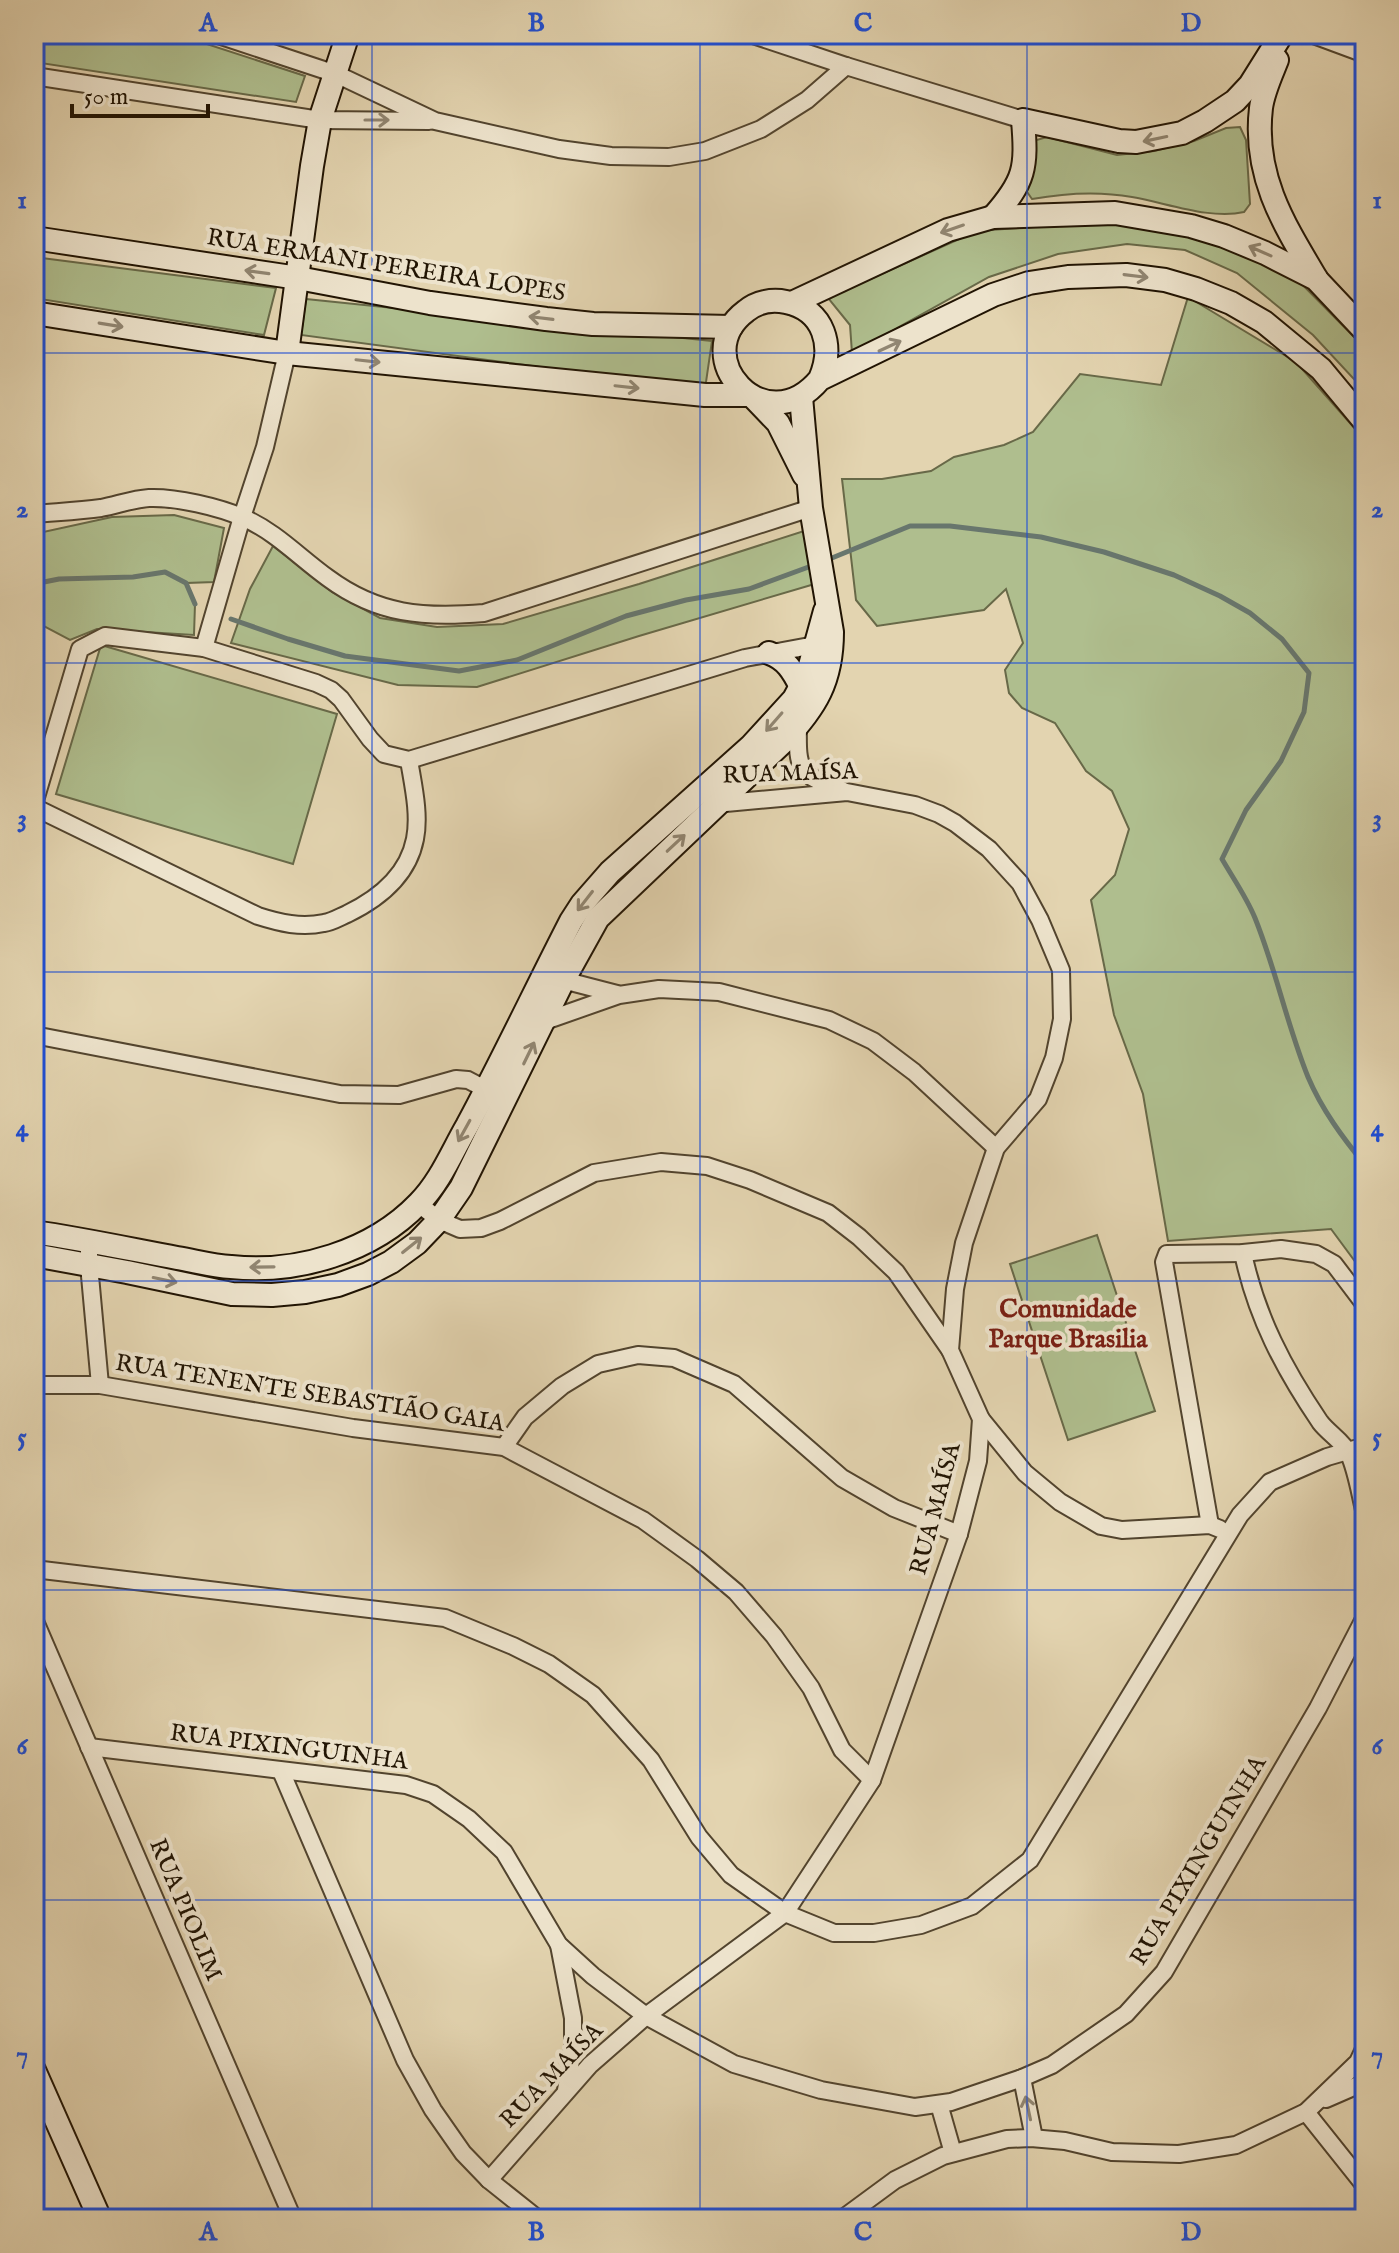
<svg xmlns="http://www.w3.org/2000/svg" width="1399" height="2253" font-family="'IM FELL English',serif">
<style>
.green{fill:#afbe8e;stroke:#686948;stroke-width:2}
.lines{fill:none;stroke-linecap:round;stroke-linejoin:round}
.stream{stroke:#68766d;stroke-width:5}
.street-casing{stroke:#52442e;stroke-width:20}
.secondary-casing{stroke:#211403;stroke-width:26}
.street{stroke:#ede3cc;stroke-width:16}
.secondary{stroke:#ede3cc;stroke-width:22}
.oneway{stroke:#918672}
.grid{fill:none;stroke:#1d4ed8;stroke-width:2;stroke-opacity:0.55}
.labels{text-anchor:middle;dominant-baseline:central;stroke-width:8;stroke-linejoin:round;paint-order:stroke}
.street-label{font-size:24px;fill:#211403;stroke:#ede3cc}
.neighbourhood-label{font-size:26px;font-weight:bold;fill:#7a1f14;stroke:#ede3cc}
.neatline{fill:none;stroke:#1d4ed8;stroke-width:3}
.grid-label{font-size:26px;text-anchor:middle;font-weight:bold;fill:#1d4ed8}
</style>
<rect width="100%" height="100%" fill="#e3d4b0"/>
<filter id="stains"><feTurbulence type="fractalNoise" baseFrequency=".0025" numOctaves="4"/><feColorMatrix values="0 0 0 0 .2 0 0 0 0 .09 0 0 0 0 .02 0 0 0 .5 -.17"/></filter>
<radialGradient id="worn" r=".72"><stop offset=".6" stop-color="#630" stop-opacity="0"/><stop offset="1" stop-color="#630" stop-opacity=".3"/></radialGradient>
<!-- green -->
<g class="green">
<polygon points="34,34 176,34 305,76 296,102 34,62"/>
<path d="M 1240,127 L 1246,140 L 1250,204 L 1244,212 C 1211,220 1167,203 1132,197 C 1099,191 1065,193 1032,199 L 1025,189 L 1033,141 L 1047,137 L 1117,155 L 1154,151 L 1194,141 L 1226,128 Z"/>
<polygon points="1128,220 1281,263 1365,348 1365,391 1313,335 1237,273 1185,250 1127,244 1058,254 989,277 852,353 850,325 828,298 977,231"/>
<polygon points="34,257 276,288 264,335 34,298"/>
<polygon points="1188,297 1296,362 1365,440 1365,813 1359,819 1365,833 1365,1275 1331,1229 1168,1241 1143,1094 1114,1015 1091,900 1115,875 1129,829 1112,791 1086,771 1055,723 1022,708 1009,693 1005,670 1023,643 1006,589 984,610 877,626 856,600 842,479 882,479 931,471 954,457 1004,445 1033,432 1080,374 1161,385"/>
<polygon points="306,299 712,341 705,389 301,335"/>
<polygon points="174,515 224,528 214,582 187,583 195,604 194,635 97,629 70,640 34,621 34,534 112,517"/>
<polygon points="804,531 818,583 639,636 477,687 398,685 231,643 250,589 273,546 332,592 380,618 437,627 503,624 639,584"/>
<polygon points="101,645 337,714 293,864 56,794"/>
<polygon points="1097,1235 1155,1411 1068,1440 1010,1264"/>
</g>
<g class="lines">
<!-- stream -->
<g class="stream">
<path d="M 827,560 L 910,526 L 950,526 L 1041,537 L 1104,552 L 1174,575 L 1220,596 L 1250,613 L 1282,639 L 1309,673 L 1304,712 L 1281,761 L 1246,810 L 1222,859 C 1233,878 1247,898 1255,918 C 1276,970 1287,1025 1308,1077 C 1322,1110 1343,1138 1365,1165"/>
<polyline points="34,584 59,579 133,577 165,572 186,583 195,604"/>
<polyline points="231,619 288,639 345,656 459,671 517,660 626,616 686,600 749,589 814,565"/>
</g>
<!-- street casing -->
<g class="street-casing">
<g id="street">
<polyline points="215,34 336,74 435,121 559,149 611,156 669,157 705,151 761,129 807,100 846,66"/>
<polyline points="750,34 846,66 1023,120"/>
<polyline points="1311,34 1365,54"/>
<polyline points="34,76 320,120 429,121"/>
<path d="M 34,514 C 56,512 79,511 101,508 C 117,505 133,499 149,498 C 176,497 219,507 244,518 C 276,532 300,558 328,578 C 378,615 424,618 484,613 L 811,508"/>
<polyline points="204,648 242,517 265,447 287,353"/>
<path d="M 798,726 C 797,771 799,775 842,790"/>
<polyline points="34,804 80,649 105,636 204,648 316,683 331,690 341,699 370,739 384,754 409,760 745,658 815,645 823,645"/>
<path d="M 34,807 L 258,916 C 280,923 301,928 324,923 C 332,922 340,917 347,914 C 378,899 408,875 415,839 C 420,814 413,785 409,760"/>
<polyline points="555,978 617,994"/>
<polyline points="540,1019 545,1021 619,995 659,989 719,992 829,1020 873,1041 914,1072 996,1148"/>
<polyline points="34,1035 340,1094 399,1095 456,1079 468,1080 493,1093"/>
<polyline points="419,1204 439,1220 460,1229 481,1228 500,1221 594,1173 661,1162 707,1166 750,1180 828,1213 859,1237 896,1272 950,1350"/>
<polyline points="89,1240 89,1265 100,1385"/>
<path d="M 1243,1253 C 1256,1316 1284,1369 1320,1422 C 1328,1433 1343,1441 1349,1454 C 1357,1472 1360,1494 1365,1514"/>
<polyline points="34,1385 100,1385 353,1428 504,1447 643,1520 697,1559 736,1592 774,1636 811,1688 842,1750 872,1780"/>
<polyline points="981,1419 1025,1473 1060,1502 1101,1526 1122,1530 1210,1525 1220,1529"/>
<polyline points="504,1447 525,1417 562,1386 598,1364 638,1355 674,1358 734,1384 842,1478 894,1508 959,1534"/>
<polyline points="1210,1525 1164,1262 1167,1254 1243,1253 1281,1249 1316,1254 1334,1264 1365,1305"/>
<polyline points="34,1569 445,1618 513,1646 549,1664 593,1695 651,1760 699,1837 731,1875 785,1913 834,1933 874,1933 921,1925 972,1906 1030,1860 1240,1515 1270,1482 1327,1457 1365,1446"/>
<polyline points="34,1619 293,2219"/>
<polyline points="89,1747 406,1785 433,1794 469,1819 504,1852 559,1945 593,1976 646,2016 734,2064 821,2090 915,2107 951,2102 1022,2078 1052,2065 1126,2014 1164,1972 1318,1708 1365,1617"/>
<polyline points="281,1771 405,2060 433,2110 463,2153 489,2180 538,2219"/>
<polyline points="559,1945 573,2018 573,2049 566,2090"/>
<polyline points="1022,2078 1034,2138"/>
<polyline points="1326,2099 1365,2082"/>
<polyline points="939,2104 953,2153"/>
<polyline points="1306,2112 1365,2186"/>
<polyline points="489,2180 590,2065 646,2016 785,1913 872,1780 959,1534 978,1461 981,1419 950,1350 955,1289 964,1243 996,1148 1038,1099 1054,1058 1062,1019 1061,970 1040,920 1020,883 989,849 955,823 939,814 915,805 847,792 715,804"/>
<polyline points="842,2219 895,2180 943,2156 1007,2139 1031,2138 1065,2141 1112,2152 1179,2154 1236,2145 1306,2112 1358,2062 1365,2047"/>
</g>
</g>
<!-- secondary casing -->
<g class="secondary-casing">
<g id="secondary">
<path d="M 1277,60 C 1271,75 1263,92 1261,108 C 1253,175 1283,223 1316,278"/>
<path d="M 993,217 C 1025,181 1027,168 1023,120 L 1119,141 L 1136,142 L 1182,133 L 1205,121 L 1235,101 L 1250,85 L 1282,34"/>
<polyline points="34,238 298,278 430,303 546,319 593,324 731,327"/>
<polyline points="792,303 948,230 993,217 1115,213 1191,226 1224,236 1265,253 1316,279 1365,331"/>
<polyline points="34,313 287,353 705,395 748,395"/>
<polyline points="287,353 312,166 320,120 348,34"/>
<path d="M 820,379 C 834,347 825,310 786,302 C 772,299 757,302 746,311 C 686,356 765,445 820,379 L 993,295 L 1029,283 L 1068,277 L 1126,275 L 1165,280 L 1196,289 L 1231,303 L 1264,322 L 1321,369 L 1365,422"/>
<polyline points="754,398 778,423 804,475"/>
<path d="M 769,653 C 786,659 793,671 801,687"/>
<path d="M 34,1232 C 82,1239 129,1249 177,1258 C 195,1261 213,1266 231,1267 C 297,1274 372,1252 419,1203 C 440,1182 452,1152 467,1126 C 503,1059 536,989 571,921 L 582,904 L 610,872 L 751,746 L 794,699 L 808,673 L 825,611"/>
<path d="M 34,1255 L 127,1272 L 232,1294 L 272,1295 L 305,1292 L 338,1285 L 368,1274 L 391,1262 L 417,1243 L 439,1220 L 461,1188 L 563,981 L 598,918 L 783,742 C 816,707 832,681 832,632 L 811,508 L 801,397"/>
<polyline points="34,2070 100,2219"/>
</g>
</g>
<!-- street -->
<use href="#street" class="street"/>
<!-- secondary -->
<use href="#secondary" class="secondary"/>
</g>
<!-- one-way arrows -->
<defs><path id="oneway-shaft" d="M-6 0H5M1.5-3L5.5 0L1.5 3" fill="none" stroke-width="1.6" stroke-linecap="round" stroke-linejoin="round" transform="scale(2)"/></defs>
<g class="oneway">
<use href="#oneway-shaft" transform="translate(377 120)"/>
<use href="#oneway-shaft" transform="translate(1155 139) rotate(168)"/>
<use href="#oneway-shaft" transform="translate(952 229) rotate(161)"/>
<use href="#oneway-shaft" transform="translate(1260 251) rotate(-156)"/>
<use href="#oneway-shaft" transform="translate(257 272) rotate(-172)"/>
<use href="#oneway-shaft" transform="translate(1136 276) rotate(7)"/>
<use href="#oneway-shaft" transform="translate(541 318) rotate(-173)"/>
<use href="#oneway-shaft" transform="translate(111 325) rotate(9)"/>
<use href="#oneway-shaft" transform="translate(890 346) rotate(-25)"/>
<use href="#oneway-shaft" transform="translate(368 361) rotate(6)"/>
<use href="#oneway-shaft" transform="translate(627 387) rotate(6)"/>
<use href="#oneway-shaft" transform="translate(774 722) rotate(131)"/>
<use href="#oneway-shaft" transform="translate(676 843) rotate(-43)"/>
<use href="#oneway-shaft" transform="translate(585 901) rotate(128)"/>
<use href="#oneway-shaft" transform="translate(529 1053) rotate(-64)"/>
<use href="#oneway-shaft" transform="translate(464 1131) rotate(119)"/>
<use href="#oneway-shaft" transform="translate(412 1245) rotate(-39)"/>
<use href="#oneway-shaft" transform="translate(262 1267) rotate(179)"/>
<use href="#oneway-shaft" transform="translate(165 1280) rotate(12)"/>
<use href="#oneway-shaft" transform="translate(1028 2108) rotate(-102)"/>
</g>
<!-- grid -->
<path class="grid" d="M 372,34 L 372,2219M 700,34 L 700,2219M 1027,34 L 1027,2219M 34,353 L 1365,353M 34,663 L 1365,663M 34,972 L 1365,972M 34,1281 L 1365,1281M 34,1590 L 1365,1590M 34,1900 L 1365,1900"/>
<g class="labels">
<!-- street labels -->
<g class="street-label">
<text transform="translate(386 266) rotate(9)">RUA ERMANI PEREIRA LOPES</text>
<text transform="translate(790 774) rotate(-2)">RUA MAÍSA</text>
<text transform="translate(310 1394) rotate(9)">RUA TENENTE SEBASTIÃO GAIA</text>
<text transform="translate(936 1509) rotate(-75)">RUA MAÍSA</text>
<text transform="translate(289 1748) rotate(7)">RUA PIXINGUINHA</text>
<text transform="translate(1199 1861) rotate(-59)">RUA PIXINGUINHA</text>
<text transform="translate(185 1910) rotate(67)">RUA PIOLIM</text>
<text transform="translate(552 2076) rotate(-46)">RUA MAÍSA</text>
</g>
<!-- neighbourhood labels -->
<g class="neighbourhood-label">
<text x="1068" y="1309">Comunidade<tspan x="1068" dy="30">Parque Brasilia</tspan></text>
</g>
</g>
<!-- margin -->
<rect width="1399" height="2253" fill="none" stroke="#e3d4b0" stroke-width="88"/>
<!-- scale -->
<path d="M72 104v12h136v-12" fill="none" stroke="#211403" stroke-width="4"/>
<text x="84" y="104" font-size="24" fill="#211403" stroke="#ede3cc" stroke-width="6" paint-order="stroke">50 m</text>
<rect x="44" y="44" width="1311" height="2165" class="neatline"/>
<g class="grid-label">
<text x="208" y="31">A</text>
<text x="536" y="31">B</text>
<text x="863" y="31">C</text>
<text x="1191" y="31">D</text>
<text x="22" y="208">1</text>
<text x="1377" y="208">1</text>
<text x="22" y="517">2</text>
<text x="1377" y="517">2</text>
<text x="22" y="826">3</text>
<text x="1377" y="826">3</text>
<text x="22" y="1136">4</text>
<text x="1377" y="1136">4</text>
<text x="22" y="1445">5</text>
<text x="1377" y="1445">5</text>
<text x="22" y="1754">6</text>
<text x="1377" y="1754">6</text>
<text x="22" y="2063">7</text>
<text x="1377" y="2063">7</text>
<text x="208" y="2240">A</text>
<text x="536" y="2240">B</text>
<text x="863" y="2240">C</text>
<text x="1191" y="2240">D</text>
</g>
<rect width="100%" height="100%" filter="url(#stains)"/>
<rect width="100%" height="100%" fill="url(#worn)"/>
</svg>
